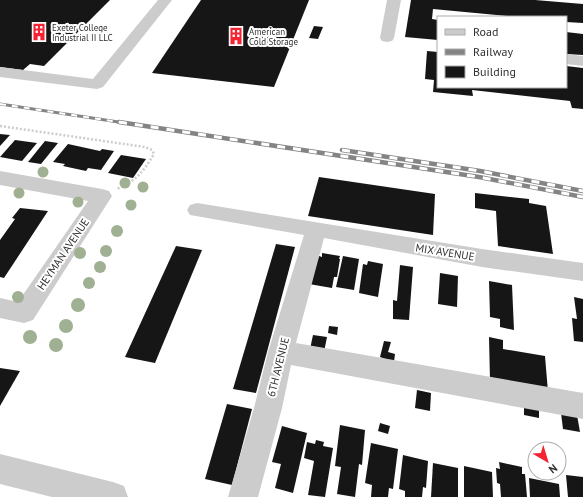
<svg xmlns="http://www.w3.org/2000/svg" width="583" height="497" font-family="'PT Sans',sans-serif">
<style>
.building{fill:#161616}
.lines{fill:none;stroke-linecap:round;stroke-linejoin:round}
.path{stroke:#ccc;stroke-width:2.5;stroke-dasharray:2 2;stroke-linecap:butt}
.minor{fill:#ccc;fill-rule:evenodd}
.rail-far1-casing{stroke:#848484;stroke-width:3}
.rail-casing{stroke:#848484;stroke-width:4.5}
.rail-far1{stroke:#fff;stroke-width:2;stroke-dasharray:6;stroke-linecap:butt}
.rail{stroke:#fff;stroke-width:3;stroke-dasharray:8;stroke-linecap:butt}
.tree{fill:#a0b092}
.labels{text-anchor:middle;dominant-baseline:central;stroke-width:4;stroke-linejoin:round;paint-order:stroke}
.far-poi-label{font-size:9px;fill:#2f2f2f;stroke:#fff;text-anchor:start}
.street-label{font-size:11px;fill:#2f2f2f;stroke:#fff}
</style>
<rect width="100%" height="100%" fill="#fff"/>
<!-- building -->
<g class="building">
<polygon points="0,0 110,0 44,66 30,64 23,70 0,67"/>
<polygon points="201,0 309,0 274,87 152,73"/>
<polygon points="411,0 535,0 583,4 583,23 566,22 566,17 517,17 433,9 432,19 438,20 438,40 405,37"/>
<polygon points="314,26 323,27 318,39 309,38"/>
<polygon points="566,32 583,34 583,55 566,54"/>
<polygon points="427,51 438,52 438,87 566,87 566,66 583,68 583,109 572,108 570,101 472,90 473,96 433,92 434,80 425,79"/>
<polygon points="0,134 10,135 0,146"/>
<polygon points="15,140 37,143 22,161 0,157"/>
<polygon points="45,141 58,143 41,164 28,162"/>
<polygon points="68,144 100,151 102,149 114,151 101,170 88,168 86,171 63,166 65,164 53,162"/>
<polygon points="121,155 146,159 133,178 108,173"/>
<polygon points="319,177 435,194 433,235 308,216"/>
<polygon points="475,193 529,199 529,203 546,206 553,254 498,246 496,211 475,208"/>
<polygon points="20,208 48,211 4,278 0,277 0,240 15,219 12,218"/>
<polygon points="276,244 295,247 256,393 233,389"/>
<polygon points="176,246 202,250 155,363 125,357"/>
<polygon points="322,253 340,256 339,259 340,259 337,277 334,277 332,288 309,284 319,256 322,257"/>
<polygon points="343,256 359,259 354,290 336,287"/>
<polygon points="368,261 383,264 378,297 359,293 363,264 367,265"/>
<polygon points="400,265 413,267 409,320 393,319 393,300 397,301"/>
<polygon points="440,273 458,276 457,307 438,304"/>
<polygon points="489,281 512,285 514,330 500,327 500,319 490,317"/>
<polygon points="574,297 583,299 583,342 574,341 572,318 577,319"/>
<polygon points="329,326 338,327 337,335 328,333"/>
<polygon points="313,335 327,337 324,352 310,349"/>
<polygon points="489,337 503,340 503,349 545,356 548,392 490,381"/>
<polygon points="384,341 391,342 388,352 395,354 394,362 380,357"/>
<polygon points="0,368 20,371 0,406"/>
<polygon points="417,390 431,393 430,411 415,408"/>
<polygon points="524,403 539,407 539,418 524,415"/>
<polygon points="227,404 252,409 232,485 205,479"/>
<polygon points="561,413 577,415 580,432 563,429"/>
<polygon points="380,423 390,426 388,434 378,431"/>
<polygon points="340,425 365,430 362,465 359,464 355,497 337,494 341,467 335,466"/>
<polygon points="282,426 307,433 293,493 275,488 281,464 272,462"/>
<polygon points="316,440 324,442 323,446 333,448 325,497 308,495 314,461 304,458 307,442 315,444"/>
<polygon points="371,443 398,449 393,489 389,488 388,497 371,497 372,485 365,483"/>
<polygon points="403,455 428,461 426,488 423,487 422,497 405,497 405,491 399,489"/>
<polygon points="499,462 522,467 522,474 525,474 527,497 501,497 500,484 497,483 496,468 500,469"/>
<polygon points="433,463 458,468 458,497 431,497"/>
<polygon points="464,466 492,472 493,497 464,497"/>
<polygon points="566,475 583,477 583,497 568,497"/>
<polygon points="529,478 559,484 560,497 530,497"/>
</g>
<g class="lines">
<!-- path -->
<path class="path" d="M 0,126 L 145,147 L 152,150 L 154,154 C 143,172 137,180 117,189"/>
<!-- minor -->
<g class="minor">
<polygon points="158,0 172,0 103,87 97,89 0,77 0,67 93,79"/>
<polygon points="387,0 401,0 394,38 392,41 387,42 382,41 380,38"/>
<polygon points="566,54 583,56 583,66 566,64"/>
<polygon points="0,171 102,189 109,191 112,196 33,320 24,323 0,318 0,298 18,302 88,201 0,185"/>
<polygon points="197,203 482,249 583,263 583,281 482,267 324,238 296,343 583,393 583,419 291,365 282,408 258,497 228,497 254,408 268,352 304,235 190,215 187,210 190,205"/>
<polygon points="0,454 113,482 124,486 128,497 52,497 0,484"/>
</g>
<!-- rail-far1 casing -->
<g class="rail-far1-casing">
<polyline id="rail-far1" points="0,104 125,123"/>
</g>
<!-- rail casing -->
<g class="rail-casing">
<g id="rail">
<polyline points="119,122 479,177 583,197"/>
<polyline points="342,150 480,171 583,191"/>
</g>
</g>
<!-- rail-far1 -->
<use href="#rail-far1" class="rail-far1"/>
<!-- rail -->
<use href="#rail" class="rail"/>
</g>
<!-- trees -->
<g class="tree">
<circle cx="43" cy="172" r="5.5"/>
<circle cx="125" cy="183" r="5.5"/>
<circle cx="143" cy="187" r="5.5"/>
<circle cx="19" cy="193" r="5.5"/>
<circle cx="78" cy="202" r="5.5"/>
<circle cx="131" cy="205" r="5.5"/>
<circle cx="117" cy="231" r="6"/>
<circle cx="106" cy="251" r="6"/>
<circle cx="80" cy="253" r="6"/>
<circle cx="100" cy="267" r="6"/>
<circle cx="89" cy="283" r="6"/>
<circle cx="18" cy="297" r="6"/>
<circle cx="78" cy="305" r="7"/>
<circle cx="66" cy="326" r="7"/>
<circle cx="30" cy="337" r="7"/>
<circle cx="56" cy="345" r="7"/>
</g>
<!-- icons -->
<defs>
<g id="building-bare" transform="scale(1.38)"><path d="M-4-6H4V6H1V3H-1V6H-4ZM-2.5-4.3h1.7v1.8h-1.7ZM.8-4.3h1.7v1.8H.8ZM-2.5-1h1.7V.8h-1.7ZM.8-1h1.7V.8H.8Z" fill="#f52231" stroke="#fff" stroke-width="2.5" paint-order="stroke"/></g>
</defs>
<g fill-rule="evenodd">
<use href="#building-bare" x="39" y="32"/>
<use href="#building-bare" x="236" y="36"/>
</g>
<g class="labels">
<!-- far-poi labels -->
<g class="far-poi-label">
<text x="52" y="27">Exeter College<tspan x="52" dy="10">Industrial II LLC</tspan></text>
<text x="249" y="31">American<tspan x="249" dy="10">Cold Storage</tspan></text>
</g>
<!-- street labels -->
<g class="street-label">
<text transform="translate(445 252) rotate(9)">MIX AVENUE</text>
<text transform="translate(63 254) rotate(-56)">HEYMAN AVENUE</text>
<text transform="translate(278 367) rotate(-76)">6TH AVENUE</text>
</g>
</g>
<!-- legend -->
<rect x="437" y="16" width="130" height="72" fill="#ffffff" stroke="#acacac"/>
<rect x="445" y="29" width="20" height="6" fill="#cccccc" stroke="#acacac"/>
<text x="473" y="36" font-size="12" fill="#2f2f2f">Road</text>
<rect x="445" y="49" width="20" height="6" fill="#848484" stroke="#acacac"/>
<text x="473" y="56" font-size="12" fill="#2f2f2f">Railway</text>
<rect x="445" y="66" width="20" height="12" fill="#161616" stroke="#acacac"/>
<text x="473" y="76" font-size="12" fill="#2f2f2f">Building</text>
<!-- north arrow -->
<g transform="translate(547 461) rotate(142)"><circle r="19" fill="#ffffff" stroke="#acacac"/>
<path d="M0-3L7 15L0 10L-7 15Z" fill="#f52231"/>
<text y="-6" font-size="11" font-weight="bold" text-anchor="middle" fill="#2f2f2f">N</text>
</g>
</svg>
